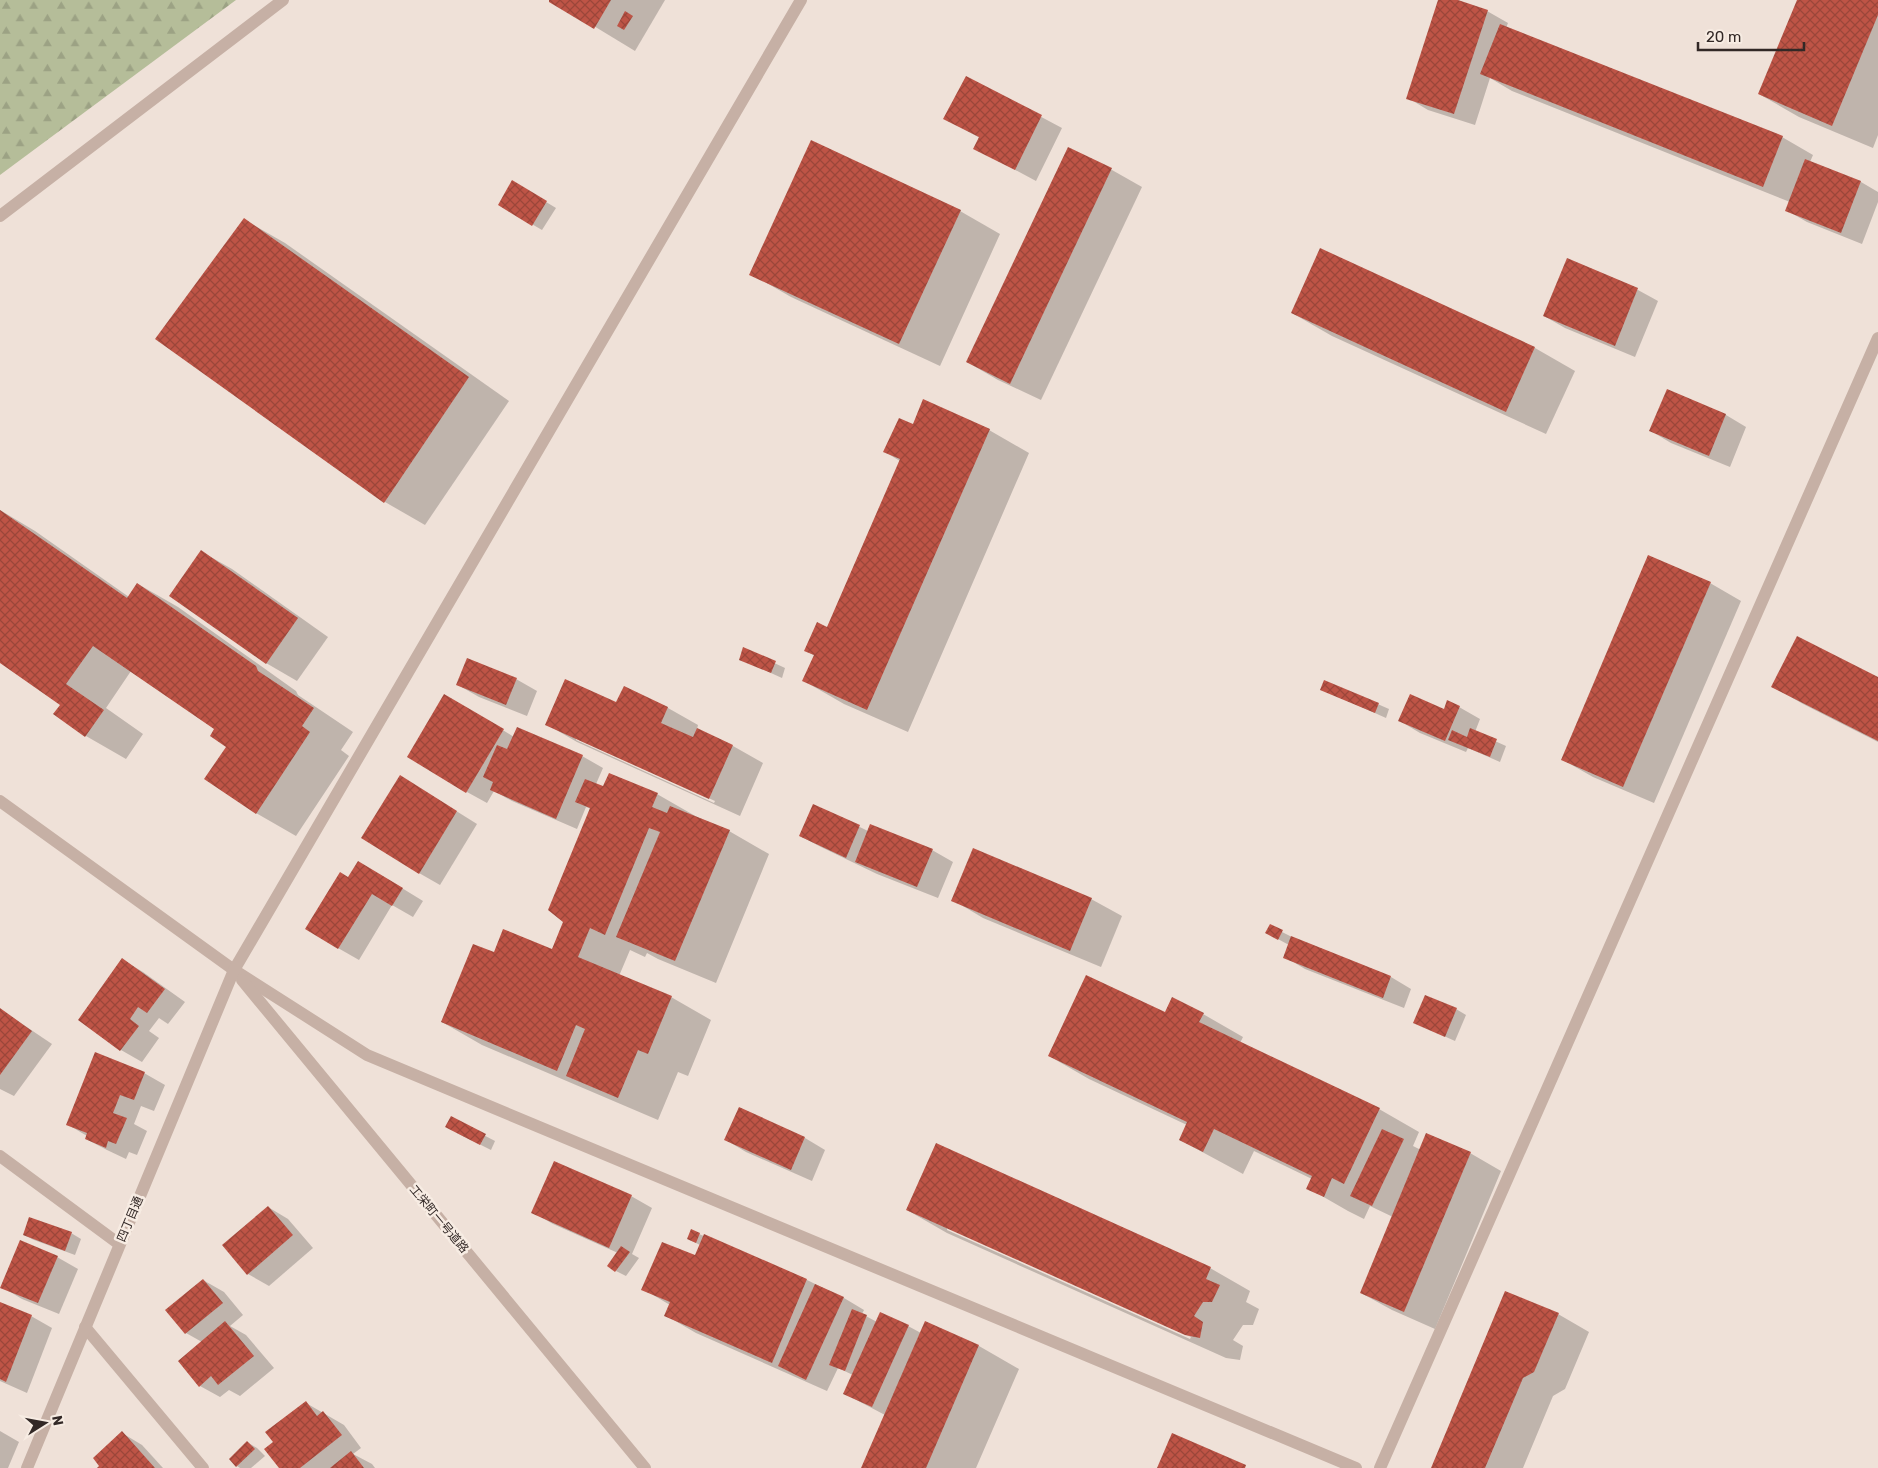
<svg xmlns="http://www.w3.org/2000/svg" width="1878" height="1468" font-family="Rubik,'Noto Sans JP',sans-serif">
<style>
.forest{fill:url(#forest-firs)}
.shadow{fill:#0003;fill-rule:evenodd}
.building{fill:url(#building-cross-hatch)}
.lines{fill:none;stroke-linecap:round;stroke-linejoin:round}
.minor{stroke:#c6b0a5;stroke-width:12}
.labels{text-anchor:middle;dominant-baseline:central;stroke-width:5;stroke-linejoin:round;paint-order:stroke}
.street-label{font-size:12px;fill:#322826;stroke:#f7ece3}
</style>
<defs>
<pattern id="forest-firs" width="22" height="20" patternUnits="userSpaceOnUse" patternTransform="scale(1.25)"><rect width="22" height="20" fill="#b5bd99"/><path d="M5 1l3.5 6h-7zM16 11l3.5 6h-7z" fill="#9ca284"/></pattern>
<pattern id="building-cross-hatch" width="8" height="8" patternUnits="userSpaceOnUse" patternTransform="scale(1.25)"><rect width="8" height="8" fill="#be5446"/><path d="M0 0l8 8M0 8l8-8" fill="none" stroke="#9b463a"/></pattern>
</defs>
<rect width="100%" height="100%" fill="#efe1d8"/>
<!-- forest -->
<polygon class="forest" points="0,0 236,0 0,175"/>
<!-- shadow -->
<g class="shadow">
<polygon points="551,0 665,0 635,51"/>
<polygon points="1439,0 1454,0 1487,11 1508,23 1506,28 1782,137 1813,155 1810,162 1861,182 1878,192 1878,202 1862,244 1807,222 1786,210 1790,202 1512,91 1490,78 1475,125 1428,110 1408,98"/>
<polygon points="1798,0 1878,0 1878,135 1873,148 1799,117 1759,94"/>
<polygon points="966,77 1062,128 1036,181 974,148 980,138 945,119"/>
<polygon points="1068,148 1112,170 1142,187 1041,400 998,380 967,362"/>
<polygon points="513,182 556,208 542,230 499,205"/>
<polygon points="960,211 1000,234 940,366 791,297 751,274"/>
<polygon points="245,220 285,243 509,401 425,525 385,502 157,338"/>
<polygon points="1321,250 1535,348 1575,371 1546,434 1332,336 1292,313"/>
<polygon points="1568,260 1638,290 1658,301 1635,357 1565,328 1544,316"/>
<polygon points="1668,391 1726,415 1746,427 1730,467 1671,443 1651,431"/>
<polygon points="913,426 989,430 1029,453 908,732 844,704 804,681 815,656 806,651 827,629 900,461 885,452"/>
<polygon points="0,510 35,531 129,597 138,584 178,607 296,691 298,695 353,732 341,750 349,756 296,836 256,813 228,747 216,729 131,671 106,708 143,734 126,759 86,736 61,704 0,662"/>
<polygon points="202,552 232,569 328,637 297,681 266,663"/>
<polygon points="1710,583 1741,601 1654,803 1593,777 1563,760"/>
<polygon points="744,649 785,668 782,678 740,659"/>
<polygon points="516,679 537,691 527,716 479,697 458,685"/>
<polygon points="1878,679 1878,742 1803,704 1773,687"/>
<polygon points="1325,681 1389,709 1386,718 1321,689"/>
<path d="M 624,688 L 668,708 L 698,725 L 697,729 L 733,746 L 763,763 L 740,816 L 577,742 L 546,724 L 617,703 ZM 576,738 L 715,801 L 714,803 L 576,740 Z"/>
<polygon points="465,707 514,737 517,728 582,756 603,768 596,784 604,788 657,794 697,817 729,831 769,854 716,983 658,959 647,953 645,957 630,950 619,976 671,997 711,1020 688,1076 678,1072 658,1120 482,1045 442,1022 495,954 552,950 564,922 591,809 586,807 577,829 512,801 494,791 487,803 467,792"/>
<polygon points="1459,707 1480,719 1475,732 1506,746 1500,762 1468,748 1466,752 1420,733 1400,721"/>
<polygon points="421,789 477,824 440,885 419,873"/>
<polygon points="814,805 868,831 932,850 953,862 938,898 877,874 821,847 800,836"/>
<polygon points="379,874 423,901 413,917 392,905 359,960 338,948 349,879"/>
<polygon points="1091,899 1122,916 1101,967 983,918 953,900"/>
<polygon points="1282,932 1292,937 1391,977 1411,989 1404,1008 1305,969 1285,957 1289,945 1267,933"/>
<polygon points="123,960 143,972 185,1002 168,1024 159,1018 149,1031 159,1038 142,1062 121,1050 80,1020"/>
<polygon points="0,1009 52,1044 14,1096 0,1089"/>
<polygon points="1456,1009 1466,1015 1455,1041 1415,1023"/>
<polygon points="1166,1014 1203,1014 1243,1037 1240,1043 1379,1109 1419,1132 1413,1146 1421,1150 1470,1153 1501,1171 1435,1329 1392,1310 1361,1293 1393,1217 1370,1206 1364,1219 1348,1211 1308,1188 1312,1179 1254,1151 1243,1174 1180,1140 1187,1125 1089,1079 1049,1056"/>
<polygon points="144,1073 165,1085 154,1111 141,1106 134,1124 147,1131 137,1155 129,1152 126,1159 107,1150 86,1139 87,1136 67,1124"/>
<polygon points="740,1109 805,1138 825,1150 812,1181 746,1152 726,1140"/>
<polygon points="451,1118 495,1141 491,1150 457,1133"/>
<path d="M 936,1145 L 1210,1268 L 1250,1291 L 1246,1302 L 1259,1309 L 1253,1325 L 1243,1325 L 1233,1340 L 1243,1346 L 1240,1360 L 1226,1358 L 947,1233 L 907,1210 ZM 947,1227 L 1191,1337 L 1190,1339 L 947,1230 Z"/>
<polygon points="631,1196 652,1208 632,1254 639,1258 626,1276 616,1271 618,1253 553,1224 532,1212"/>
<polygon points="268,1207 288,1219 313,1248 269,1286 248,1274 224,1245"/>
<polygon points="71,1233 81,1239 75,1255 34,1240 24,1235"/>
<polygon points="699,1234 807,1280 844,1298 864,1310 862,1314 877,1322 908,1326 921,1333 925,1323 979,1346 1019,1369 976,1468 862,1468 885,1415 845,1394 853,1375 838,1368 827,1391 696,1333 665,1315 670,1305 643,1289 695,1257 700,1245 688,1239"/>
<polygon points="57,1257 78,1269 59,1314 22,1299 2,1287"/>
<polygon points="203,1280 224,1292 243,1315 230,1326 246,1335 274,1368 240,1396 229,1390 220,1397 200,1386 202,1342 186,1333"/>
<polygon points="0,1303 31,1316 52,1328 27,1393 0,1381"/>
<polygon points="1558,1314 1589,1332 1565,1389 1553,1396 1523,1468 1433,1468"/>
<polygon points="306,1403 344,1425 361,1448 353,1454 372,1464 375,1468 281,1468 275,1443"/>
<polygon points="0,1431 19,1442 8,1468 0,1468"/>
<polygon points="122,1433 142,1445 163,1468 99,1468"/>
<polygon points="247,1442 257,1448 265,1456 251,1468 240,1468 237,1466"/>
</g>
<!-- building -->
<g class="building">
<polygon points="549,0 611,0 594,29 549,2"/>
<polygon points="1438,0 1458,0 1488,10 1454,114 1406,99"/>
<polygon points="1797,0 1878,0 1878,15 1832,126 1758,94"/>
<polygon points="625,11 633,16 624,30 617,26"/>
<polygon points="1500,24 1783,136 1763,187 1480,74"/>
<polygon points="966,76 1042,115 1015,170 973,149 979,137 943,119"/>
<polygon points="811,140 961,210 899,344 749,275"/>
<polygon points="1068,147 1112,168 1010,384 966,362"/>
<polygon points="1805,159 1861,181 1841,233 1785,211"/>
<polygon points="512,180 547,201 532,226 498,205"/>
<polygon points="244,218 469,377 384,503 155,339"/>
<polygon points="1320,248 1535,347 1506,412 1291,313"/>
<polygon points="1567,258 1638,288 1615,346 1543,316"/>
<polygon points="1667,389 1726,414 1709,456 1649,431"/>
<polygon points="923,399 990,429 867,710 802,681 814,655 804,651 817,622 827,627 900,459 883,452 899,418 913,424"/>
<polygon points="0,510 127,598 137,583 256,666 258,671 314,708 302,726 310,732 256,814 204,779 226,747 210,736 214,729 93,646 66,684 104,710 85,737 53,714 60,705 0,663"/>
<polygon points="201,550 298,618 266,664 169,596"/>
<polygon points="1648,555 1711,582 1623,787 1561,760"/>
<polygon points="1797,636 1878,677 1878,741 1771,687"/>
<polygon points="743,647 776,661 771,673 739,660"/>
<polygon points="467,658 517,678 506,705 456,685"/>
<polygon points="565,679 616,702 624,686 668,707 661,723 693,737 697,728 733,745 709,799 545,725"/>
<polygon points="1324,680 1379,703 1375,713 1320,690"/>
<polygon points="444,694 504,729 466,793 407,757"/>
<polygon points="1410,694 1444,709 1447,700 1460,706 1445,741 1398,721"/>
<polygon points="517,727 583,755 556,819 490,790 493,782 483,777 497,745 507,749"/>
<polygon points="1470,728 1497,739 1490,757 1448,740 1452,730 1467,737"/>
<polygon points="609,773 658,793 652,807 667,813 670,806 730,830 675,961 616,937 660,832 649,828 605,935 590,928 578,957 672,996 648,1054 638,1050 618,1098 566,1076 585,1029 576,1025 557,1071 441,1022 473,944 494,952 503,929 552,949 563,922 548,910 590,808 575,802 585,779 603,786"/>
<polygon points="400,775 457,811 419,874 361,838"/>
<polygon points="813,804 860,825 846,858 799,836"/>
<polygon points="870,824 933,849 917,887 855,862"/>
<polygon points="973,848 1092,898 1070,951 951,901"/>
<polygon points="358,861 403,888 392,906 372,894 338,949 305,929 340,872 348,877"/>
<polygon points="1270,924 1283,930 1278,940 1265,933"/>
<polygon points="1291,936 1391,976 1383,998 1283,958"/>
<polygon points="122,958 165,989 147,1013 138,1007 130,1019 139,1026 120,1051 78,1020"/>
<polygon points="1086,975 1165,1012 1172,997 1204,1013 1199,1022 1380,1108 1344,1184 1332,1178 1324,1197 1306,1189 1312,1176 1214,1129 1203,1152 1179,1140 1187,1122 1048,1056"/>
<polygon points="1425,995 1457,1008 1445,1037 1413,1023"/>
<polygon points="0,1008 32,1031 0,1075"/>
<polygon points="95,1052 145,1072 134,1100 120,1095 113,1113 127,1118 116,1144 108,1141 106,1148 85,1139 87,1133 66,1125"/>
<polygon points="739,1107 805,1137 791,1170 724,1140"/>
<polygon points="451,1116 486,1134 480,1145 445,1127"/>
<polygon points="1382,1129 1404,1139 1372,1206 1350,1196"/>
<polygon points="1426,1133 1471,1152 1404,1312 1360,1293"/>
<polygon points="936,1143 1211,1267 1206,1279 1220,1285 1212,1302 1203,1302 1194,1316 1203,1322 1200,1338 1185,1335 906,1210"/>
<polygon points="554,1161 632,1195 609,1248 531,1213"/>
<polygon points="268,1206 293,1235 247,1275 222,1245"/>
<polygon points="29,1217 72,1232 65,1251 23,1235"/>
<polygon points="691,1229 700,1233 696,1243 687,1239"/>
<polygon points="704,1234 807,1279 772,1363 664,1316 670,1302 641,1290 662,1242 695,1255"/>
<polygon points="20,1240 58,1256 38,1303 0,1288"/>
<polygon points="621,1246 630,1252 615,1272 607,1266"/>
<polygon points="203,1279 223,1303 185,1334 165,1310"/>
<polygon points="815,1284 844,1297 806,1380 778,1366"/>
<polygon points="1505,1291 1559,1313 1534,1372 1523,1378 1485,1468 1431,1468"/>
<polygon points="0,1302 32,1315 6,1382 0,1379"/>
<polygon points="852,1309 867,1315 845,1371 829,1365"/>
<polygon points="880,1312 909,1325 872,1407 843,1394"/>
<polygon points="225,1321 254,1356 218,1385 211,1376 199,1387 178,1361"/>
<polygon points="925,1321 979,1345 926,1468 861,1468"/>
<polygon points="306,1401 317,1416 323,1411 342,1435 300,1468 279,1468 264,1449 273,1442 265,1432"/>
<polygon points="122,1431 155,1468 97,1468 99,1466 93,1458"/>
<polygon points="1172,1433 1246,1465 1245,1468 1157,1468"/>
<polygon points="247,1441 255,1449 236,1467 229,1459"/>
<polygon points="351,1451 364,1468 330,1468"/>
</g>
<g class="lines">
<!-- minor -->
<g class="minor">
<polyline points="0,216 283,0"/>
<polyline points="0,801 234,970 367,1055 1356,1468"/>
<polyline points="242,980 645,1468"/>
<polyline points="0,1156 119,1244"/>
<polyline points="85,1327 203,1468"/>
<polyline points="27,1468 234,970 801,0"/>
<polyline points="1380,1468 1878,338"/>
</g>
</g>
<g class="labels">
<!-- street labels -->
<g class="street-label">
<text transform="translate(130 1219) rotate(-67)">四丁目通</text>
<text transform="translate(439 1219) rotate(50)">工栄町一号道路</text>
</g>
</g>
<!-- north arrow -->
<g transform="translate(45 1423) rotate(79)" stroke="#f7ece3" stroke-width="4" paint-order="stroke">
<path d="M0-4L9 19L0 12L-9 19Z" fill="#322826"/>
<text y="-8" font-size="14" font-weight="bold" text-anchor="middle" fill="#322826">N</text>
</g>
<!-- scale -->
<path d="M1698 42v8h106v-8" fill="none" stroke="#322826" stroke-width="2.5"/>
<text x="1706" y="42" font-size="15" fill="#322826" stroke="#f7ece3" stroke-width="4" paint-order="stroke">20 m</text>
</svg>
